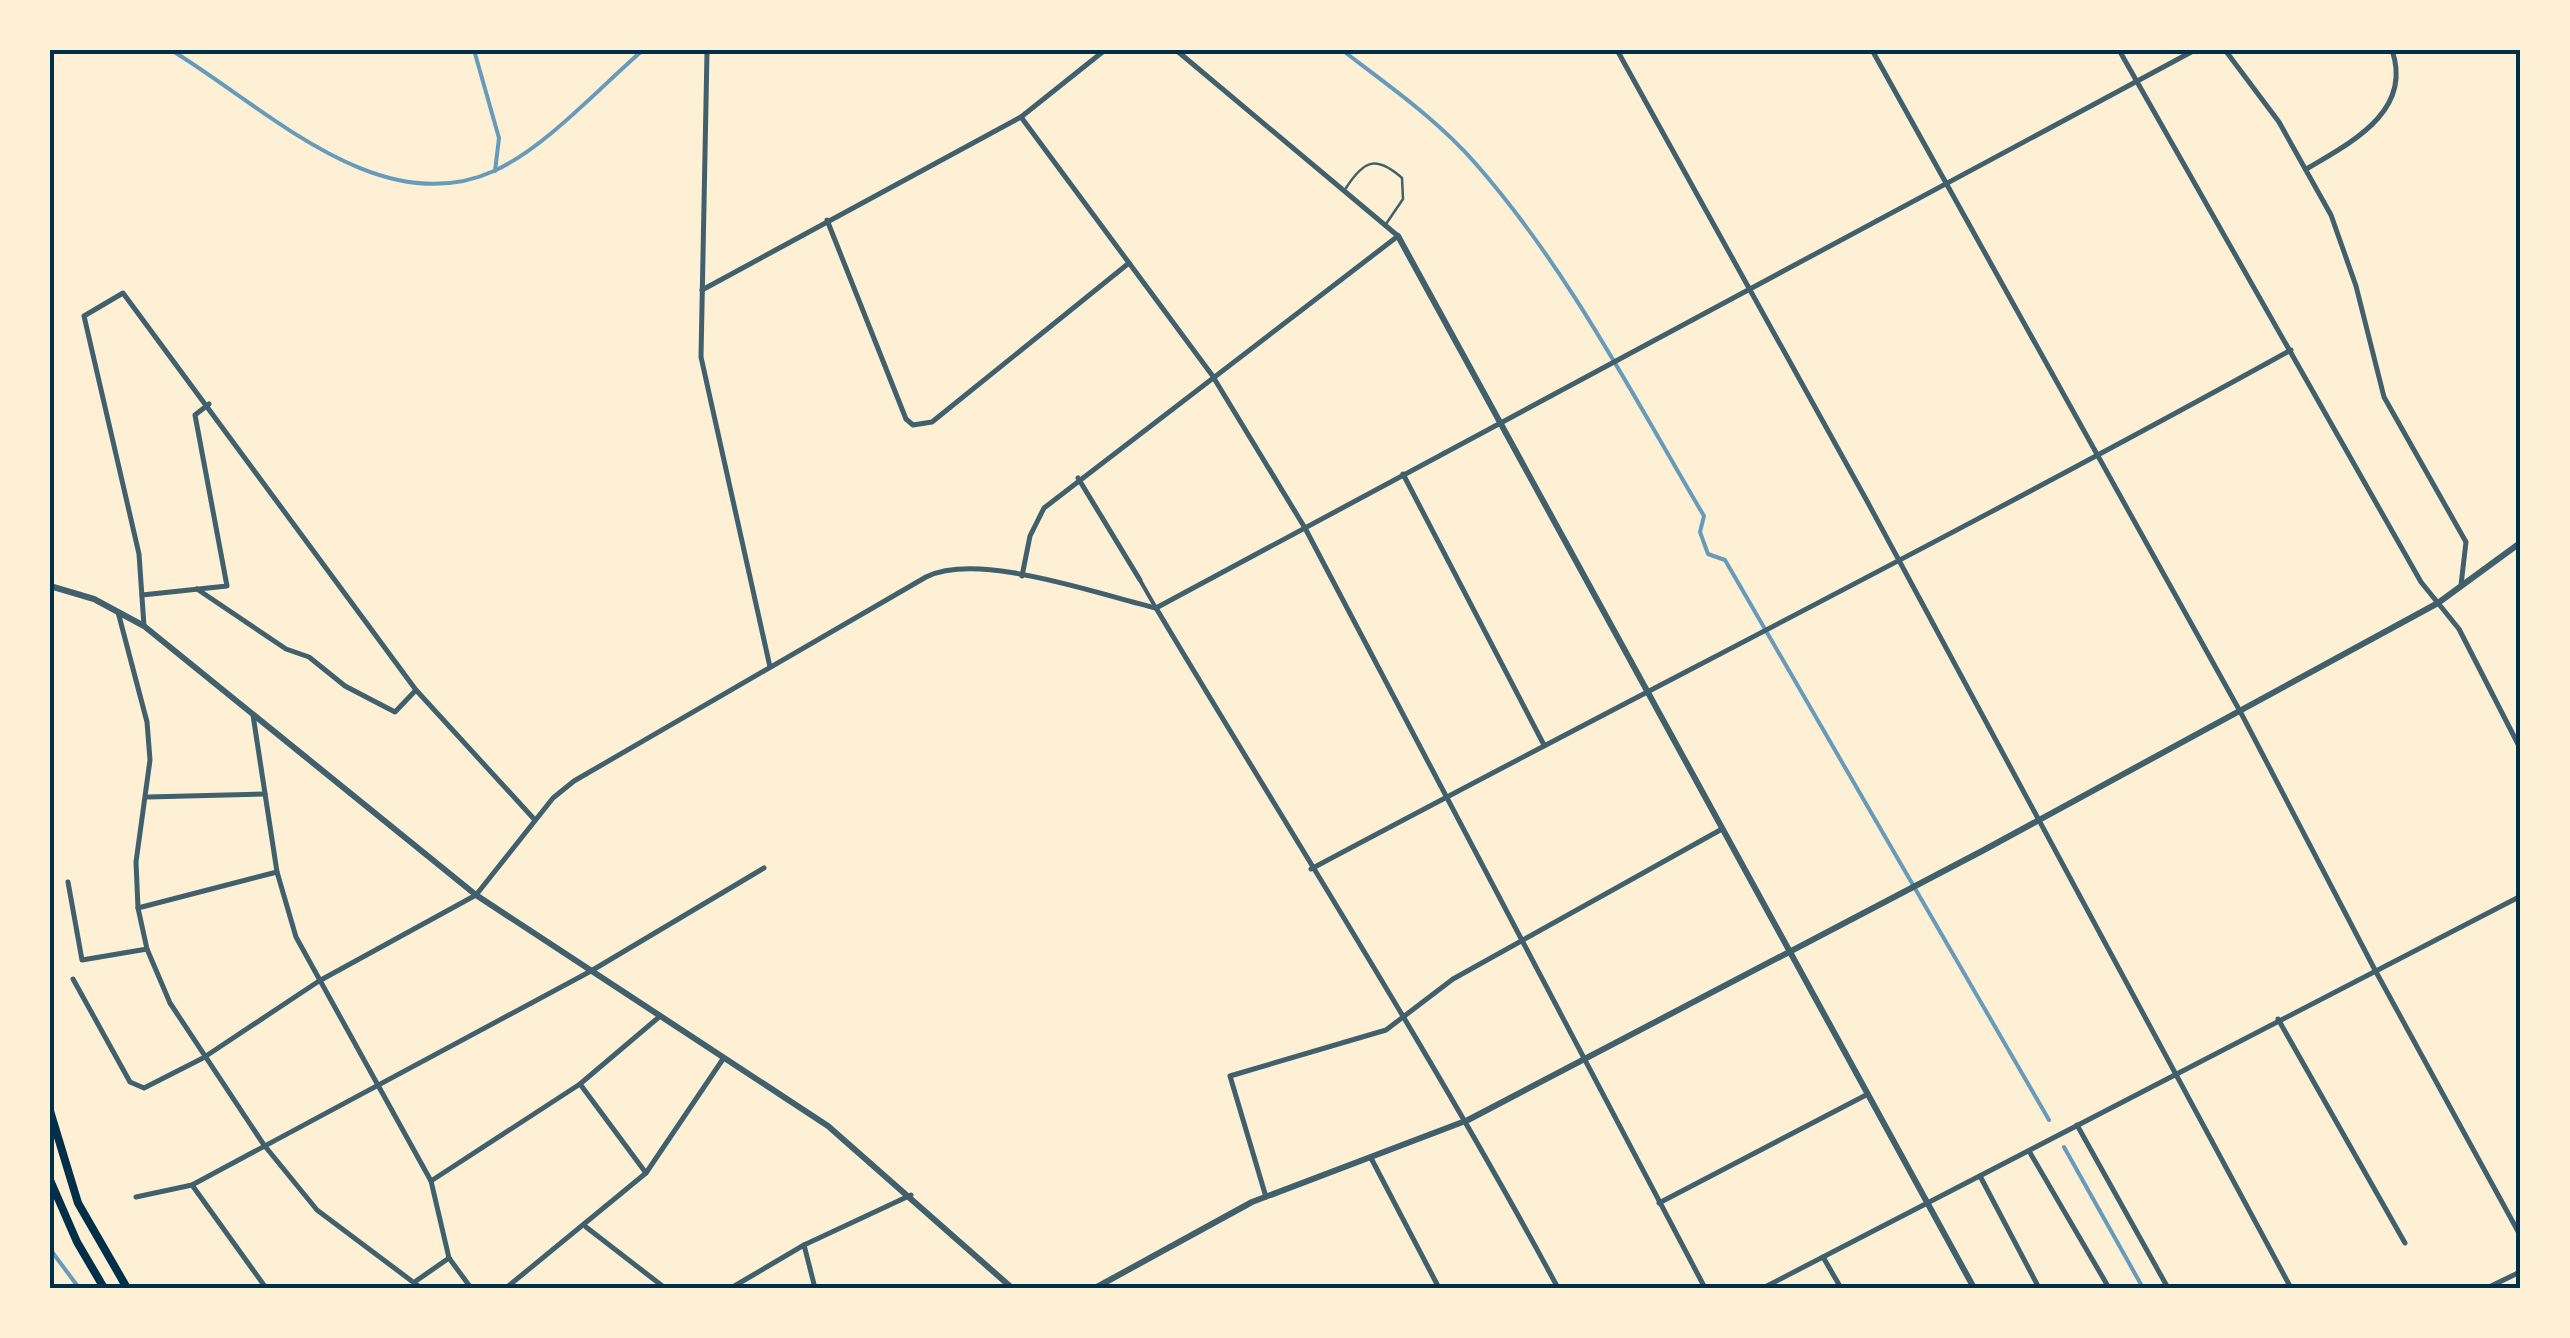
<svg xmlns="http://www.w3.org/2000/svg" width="2570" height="1338" font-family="'Noto Serif',serif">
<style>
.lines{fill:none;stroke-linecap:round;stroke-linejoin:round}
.stream{stroke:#669bbc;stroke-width:4}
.service{stroke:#3f606c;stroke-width:2.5}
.pedestrian{stroke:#3f606c;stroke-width:4}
.minor{stroke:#3f606c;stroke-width:5}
.tertiary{stroke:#3f606c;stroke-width:6}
.secondary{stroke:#003049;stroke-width:8}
.neatline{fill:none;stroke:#003049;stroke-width:4}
</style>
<rect width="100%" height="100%" fill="#fdf0d5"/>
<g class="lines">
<!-- stream -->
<g class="stream">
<path d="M 171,50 C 264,106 379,223 494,171 C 545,148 600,87 643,50"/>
<polyline points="474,50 499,138 495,171"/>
<path d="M 1342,50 C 1388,85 1438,120 1476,164 C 1568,269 1633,396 1704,516 L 1700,532 L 1708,554 L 1725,560 L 2049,1120"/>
<polyline points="2064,1147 2143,1288"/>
<polyline points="50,1249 79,1288"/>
</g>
<!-- service -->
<path class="service" d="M 1346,188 C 1364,160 1376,155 1402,178 L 1403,199 L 1386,224"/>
<!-- pedestrian -->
<polyline class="pedestrian" points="1141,582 1156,608"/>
<!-- minor -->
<g class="minor">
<polyline points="1617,50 1867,501 2291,1288"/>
<polyline points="1872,50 2241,713 2375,970 2520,1235"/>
<polyline points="2119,50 2421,582 2459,629 2520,748"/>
<polyline points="2225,50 2279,122 2331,215 2356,286 2384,397 2466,542 2461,585"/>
<polyline points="707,52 701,357 770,667"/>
<polyline points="1021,117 1212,375 1305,528 1705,1288"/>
<path d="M 2308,168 C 2352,142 2413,111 2392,50"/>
<polyline points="827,220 906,419 913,425 932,422 1129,263"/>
<polyline points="702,290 1021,117 1105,50"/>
<polyline points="1403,474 1544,745"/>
<polyline points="1078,478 1140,580"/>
<polyline points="1022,576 1030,536 1044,508 1398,236 1176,50"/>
<polyline points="197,589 286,649 309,657 345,686 395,712 416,690"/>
<polyline points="142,595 227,586 195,415 209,404"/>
<path d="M 1156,608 C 1291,834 1433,1056 1558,1288"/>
<polyline points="118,612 147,722 150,760 136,862 138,908 147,949 170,1003 264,1145 317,1210 421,1288"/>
<polyline points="144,626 139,554 84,316 123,293 416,690 534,819"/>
<polyline points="253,715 277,872 296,937 431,1181 449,1258 471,1288"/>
<polyline points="148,797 265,794"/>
<path d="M 1311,869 C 1637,695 1967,529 2291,350"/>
<polyline points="68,882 82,960 147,949"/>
<polyline points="138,908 277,872"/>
<path d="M 73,979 L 130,1082 L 144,1088 L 203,1058 L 319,981 L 476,895 L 553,798 L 574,781 L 926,577 C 979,551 1097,594 1156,608 L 2195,50"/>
<polyline points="2278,1019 2405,1243"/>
<polyline points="580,1084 646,1173"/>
<polyline points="2077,1125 2168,1288"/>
<polyline points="2029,1151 2109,1288"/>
<polyline points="1371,1158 1439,1288"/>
<polyline points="1980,1176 2039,1288"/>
<polyline points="431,1181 580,1084 659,1017"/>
<polyline points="192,1185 266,1288"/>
<polyline points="136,1197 192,1185 591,971 764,868"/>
<polyline points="1266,1197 1230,1076 1386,1030 1453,979 1722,829"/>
<polyline points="1659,1203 1868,1094"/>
<polyline points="586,1227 665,1288"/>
<polyline points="804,1245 815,1288"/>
<polyline points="1823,1257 1841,1288"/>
<polyline points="416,1281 449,1258"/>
<polyline points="506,1288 646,1173 723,1059"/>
<polyline points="731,1288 804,1245 911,1195"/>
<polyline points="1763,1288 2517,898"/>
<polyline points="2487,1288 2520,1272"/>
</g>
<!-- tertiary -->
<g class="tertiary">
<polyline points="1398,236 1974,1288"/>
<polyline points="50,586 94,599 144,626 476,895 828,1126 1012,1288"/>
<polyline points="1095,1288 1252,1202 1468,1120 1982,851 2438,603 2520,543"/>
</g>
<!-- secondary -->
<g class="secondary">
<polyline points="50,1111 78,1203 127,1288"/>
<polyline points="50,1180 77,1242 104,1288"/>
</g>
</g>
<!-- border -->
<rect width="2570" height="1338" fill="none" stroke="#fdf0d5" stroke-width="105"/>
<rect x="52" y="52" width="2466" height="1234" class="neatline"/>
</svg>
